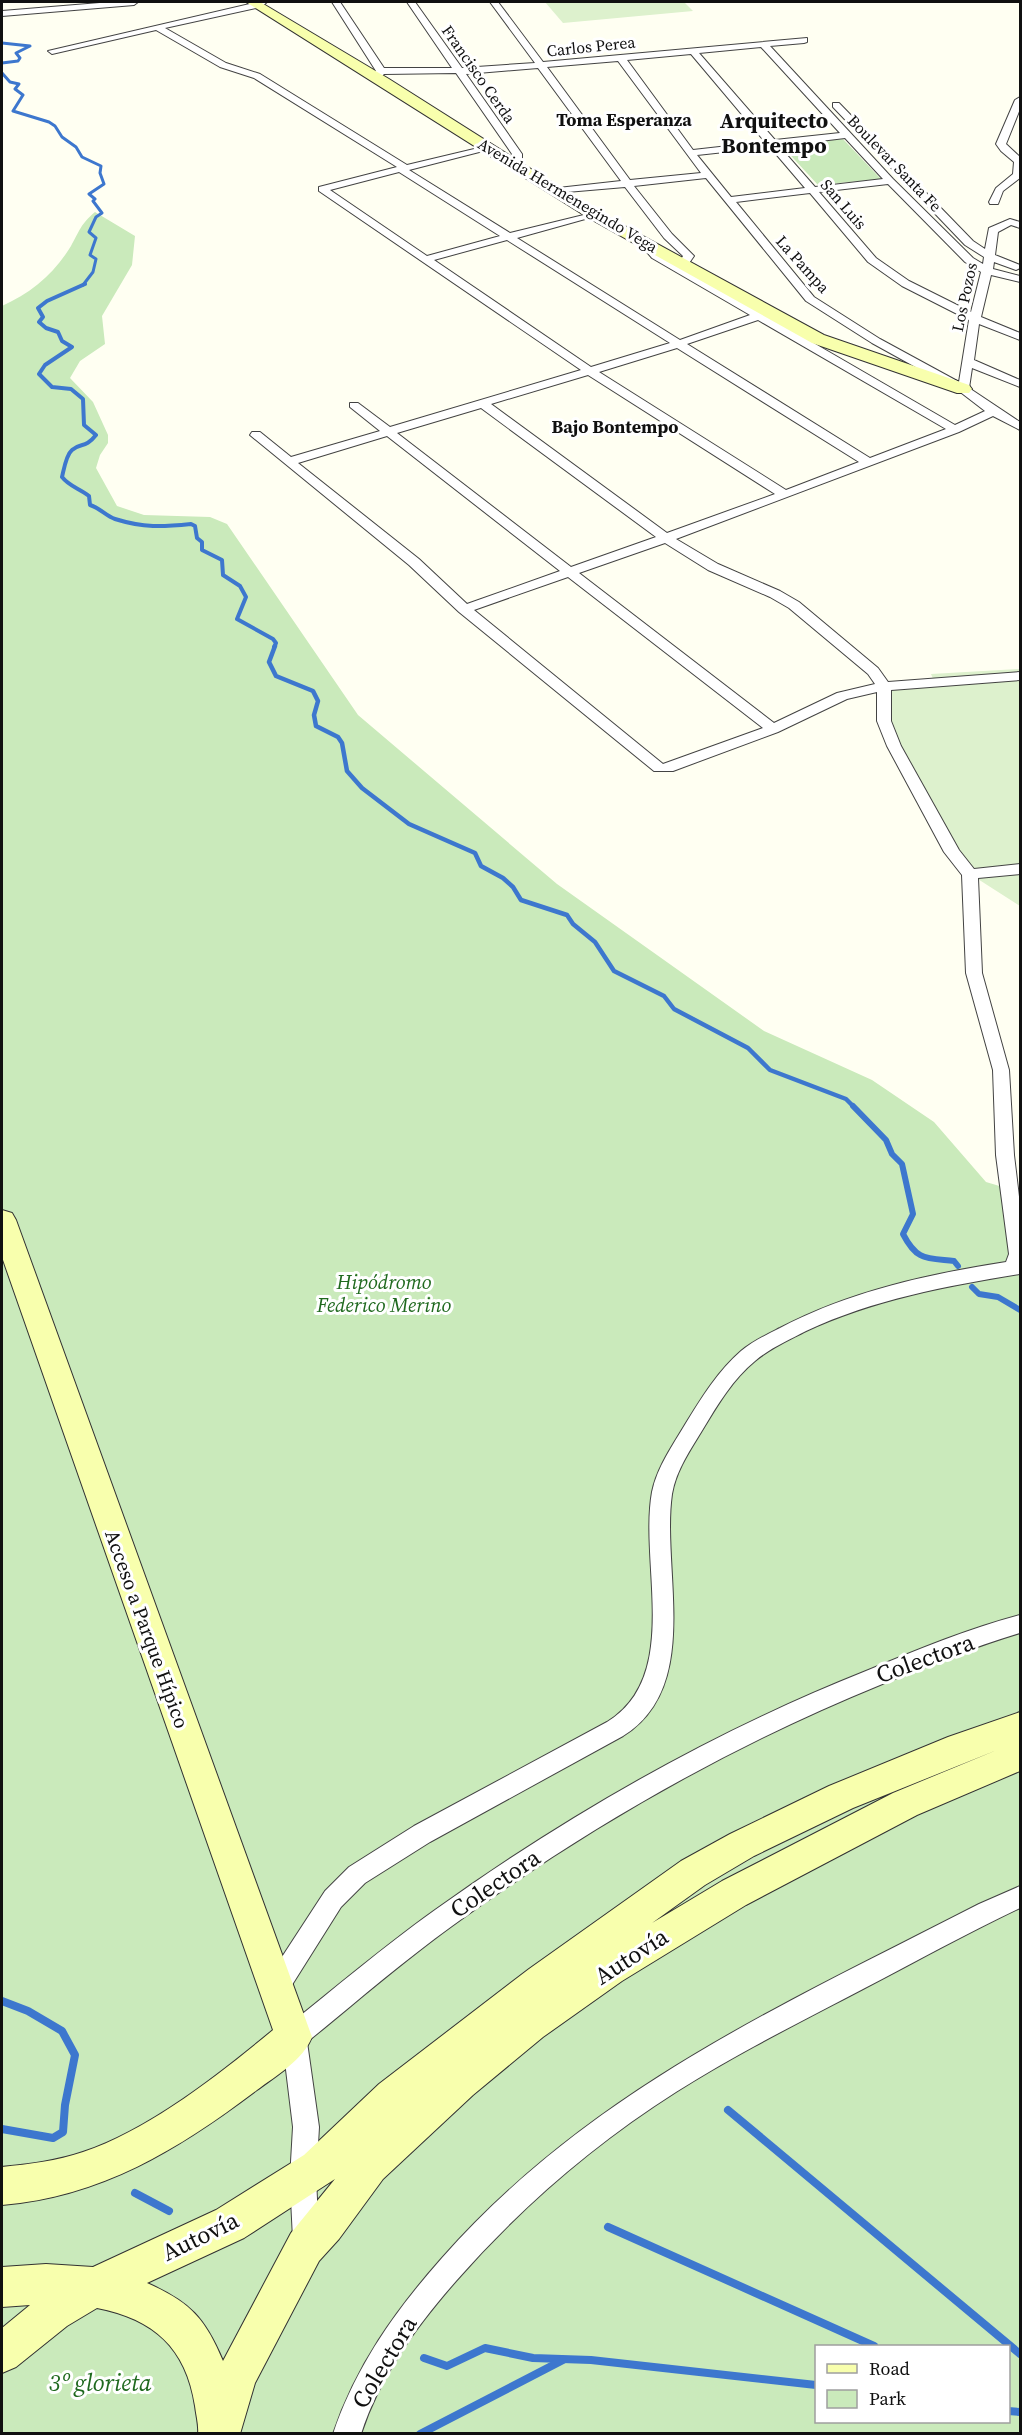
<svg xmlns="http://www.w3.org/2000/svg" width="1022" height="2435" font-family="'Source Serif 4',serif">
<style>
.green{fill:#caeabb;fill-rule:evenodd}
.pitch{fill:#ddf1cd}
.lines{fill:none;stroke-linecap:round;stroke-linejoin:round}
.stream-far4{stroke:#3d77ce;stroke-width:3}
.stream-far3{stroke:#3d77ce;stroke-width:4}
.stream-far2{stroke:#3d77ce;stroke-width:4.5}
.stream-far1{stroke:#3d77ce;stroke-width:6}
.stream{stroke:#3d77ce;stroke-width:8}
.street-casing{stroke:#434343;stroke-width:2}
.secondary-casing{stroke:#323232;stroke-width:2}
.street{fill:#fff;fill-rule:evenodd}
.secondary{fill:#f8ffad;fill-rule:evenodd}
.labels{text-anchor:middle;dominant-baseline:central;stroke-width:6;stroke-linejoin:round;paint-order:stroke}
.far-street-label{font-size:16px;fill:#101010;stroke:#fff}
.far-neighbourhood-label{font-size:18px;font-weight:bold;fill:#101010;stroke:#fff}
.park-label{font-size:20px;font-style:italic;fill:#1f691e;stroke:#fff}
.street-label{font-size:20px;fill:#101010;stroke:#fff}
.far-district-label{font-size:22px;font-weight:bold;fill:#101010;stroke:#fff}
.near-street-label{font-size:24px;fill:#101010;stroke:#fff}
.near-park-label{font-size:24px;font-style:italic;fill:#1f691e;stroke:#fff}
</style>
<rect width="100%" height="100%" fill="#fffff2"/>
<!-- green -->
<g class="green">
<polygon points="843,139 881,179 818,185 781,145"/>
<path d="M 95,212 L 135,236 L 132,265 L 102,316 L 105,344 L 80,361 L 70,378 L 93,402 L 108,435 L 108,443 L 100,455 L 96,468 L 117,506 L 144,515 L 210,517 L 227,524 L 358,715 L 557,884 L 764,1031 L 872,1080 L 934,1122 L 986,1182 L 1020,1192 L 1020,2433 L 2,2433 L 2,306 C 31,293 54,274 71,246 C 80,230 80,225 95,212 ZM 816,2346 L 1008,2346 L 1008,2422 L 816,2422 Z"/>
</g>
<!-- pitch -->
<g class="pitch">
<polygon points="545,2 684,2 693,11 563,23"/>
<polygon points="1020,669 1020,906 970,874 894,746 884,686 934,681 931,674"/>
</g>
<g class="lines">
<!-- stream-far4 -->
<g class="stream-far4">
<polyline points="2,43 30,46 16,53 20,58 18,61 2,63"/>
<polyline points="2,73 10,82 19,84 15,89 23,95 13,111 49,122 55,126 62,137 76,147 82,157 101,166 100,173 104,184 89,194 95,199 93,201 102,213 96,217 89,232 96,238 90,255 96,259 93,272 83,285"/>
</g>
<!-- stream-far3 -->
<path class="stream-far3" d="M 85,284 L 47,301 L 38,308 L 43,317 L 39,322 L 46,328 L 58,332 L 62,341 L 72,347 L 45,365 L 39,374 L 52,387 L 71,389 L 83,399 L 84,425 L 96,435 C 85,449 81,442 72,450 C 66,455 64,469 62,477 C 70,487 79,488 89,496 L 90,505 C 100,508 106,516 115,519 C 144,528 162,527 191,524 L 195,526 L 197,538 L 202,542 L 202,550 L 222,560 L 223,575 L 240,586 L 246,597 L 237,619 L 273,639 L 276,643 L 274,647"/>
<!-- stream-far2 -->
<polyline class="stream-far2" points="275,646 269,662 276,676 313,691 318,701 314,715 316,726 338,737 342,743 347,771 362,788 409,824 475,853 481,866 503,878 513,887 521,900 567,915 573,924 595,942 614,971 664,996 674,1009 748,1048 770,1070 846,1099 854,1107"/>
<!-- stream-far1 -->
<g class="stream-far1">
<path d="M 853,1106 L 886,1140 L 892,1154 L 902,1164 L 913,1214 L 903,1234 C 917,1261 926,1258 954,1261 L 958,1266"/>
<polyline points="972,1287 979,1294 998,1297 1020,1310"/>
</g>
<!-- stream -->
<g class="stream">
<polyline points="2,2001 28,2011 62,2031 75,2055 65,2105 63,2132 53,2138 2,2129"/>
<polyline points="728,2110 1020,2354"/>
<polyline points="135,2193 169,2211"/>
<polyline points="608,2227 874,2346"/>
<polyline points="424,2358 447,2366 485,2348 533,2358 591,2360 816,2385"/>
<polyline points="1008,2411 1020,2412"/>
<polyline points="420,2434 563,2360"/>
</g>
<!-- street casing -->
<g class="street-casing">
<g id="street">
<polygon points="112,2 138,2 134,5 2,16 2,11"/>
<path d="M 258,2 L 267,2 L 261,7 L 165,28 L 226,63 L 260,74 L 407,165 L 491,145 L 491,149 L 409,170 L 510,233 L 596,212 L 596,216 L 517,238 L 680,340 L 750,315 L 652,258 L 640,244 L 641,242 L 649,242 L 660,254 L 678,265 L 683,256 L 664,238 L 625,187 L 555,193 L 555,189 L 558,188 L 621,181 L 538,68 L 466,74 L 522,154 L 522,165 L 517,168 L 512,165 L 512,154 L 456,73 L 384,74 L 379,79 L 373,79 L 372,77 L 376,71 L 332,2 L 340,2 L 384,68 L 452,68 L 407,2 L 415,2 L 462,68 L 535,63 L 490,2 L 498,2 L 543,62 L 807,38 L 807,42 L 804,43 L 770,46 L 893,179 L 973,258 L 983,264 L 984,257 L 965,245 L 833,107 L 833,103 L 839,103 L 973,241 L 985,249 L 989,228 L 1010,219 L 1020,222 L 1020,228 L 1011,225 L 998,232 L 995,255 L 1020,265 L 1020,268 L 1016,270 L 994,262 L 993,269 L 1020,276 L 1020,282 L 991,275 L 981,317 L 1020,333 L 1020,340 L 979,324 L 974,360 L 1020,380 L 1020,387 L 972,368 L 969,388 L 1020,422 L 1020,430 L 993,416 L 959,432 L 676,539 L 718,564 L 780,591 L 799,602 L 878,668 L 888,682 L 1020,672 L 1020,680 L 891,690 L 891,721 L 901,746 L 959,850 L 974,869 L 1020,864 L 1020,874 L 978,878 L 982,973 L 1009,1070 L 1014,1155 L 1020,1205 L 1020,1274 C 947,1286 875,1299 806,1331 C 789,1340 770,1348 755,1361 C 733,1379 718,1404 703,1429 C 691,1449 676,1470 672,1494 C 661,1570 703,1686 623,1736 L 430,1842 L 365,1883 L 341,1907 L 285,1996 L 276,2000 L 267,1996 L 264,1988 L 267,1980 L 325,1891 L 349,1867 L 414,1826 L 607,1722 C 682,1676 639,1564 652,1492 C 657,1467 673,1445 686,1423 C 702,1397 718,1371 741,1351 C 753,1341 766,1335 780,1328 C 850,1291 929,1274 1006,1262 L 1009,1254 L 996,1155 L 993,1070 L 966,973 L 962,875 L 944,852 L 887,746 L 877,721 L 877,692 L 847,699 L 778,732 L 673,771 L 654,771 L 459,612 L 409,565 L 250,435 L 252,432 L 260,432 L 291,457 L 380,431 L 350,407 L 350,403 L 358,403 L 390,427 L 581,370 L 319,191 L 319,187 L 397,167 L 254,78 L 220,67 L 156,30 L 52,54 L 48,51 ZM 761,47 L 840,133 L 775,140 L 699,53 ZM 691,54 L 765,142 L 693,150 L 627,60 ZM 618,61 L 701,173 L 630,180 L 547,67 ZM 845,138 L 883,179 L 815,187 L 779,146 ZM 770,147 L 805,188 L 731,197 L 697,155 ZM 399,172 L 500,236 L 427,256 L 330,190 ZM 706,178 L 806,301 L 872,343 L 959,391 L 985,411 L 955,425 L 767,316 L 773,314 L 773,310 L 759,312 L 682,267 L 687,266 L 694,256 L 672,234 L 634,186 ZM 888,184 L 965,262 L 981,272 L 971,312 L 909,281 L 876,258 L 819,192 ZM 810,193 L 868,262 L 902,286 L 969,320 L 959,382 L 880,339 L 814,297 L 736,202 ZM 507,240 L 670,343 L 591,367 L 434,260 ZM 758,320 L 946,429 L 870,458 L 687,344 ZM 677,348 L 859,462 L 786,490 L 599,372 ZM 588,375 L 775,494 L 667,533 L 491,404 ZM 481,408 L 656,537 L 571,567 L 397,433 ZM 387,436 L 560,571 L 467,604 L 419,559 L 298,463 ZM 665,543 L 708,570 L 770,597 L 789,608 L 868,674 L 875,684 L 837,693 L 774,723 L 579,573 ZM 568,577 L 763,728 L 663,764 L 474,610 Z"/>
<polygon points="1020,97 1020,109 1006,144 1020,157 1020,178 1003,191 998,204 990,204 989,202 996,188 1013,174 1014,162 1001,151 996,144 1015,100"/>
<path d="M 1020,1615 L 1020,1633 C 973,1647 927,1666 880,1685 C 728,1747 585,1829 452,1926 C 402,1962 355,2003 307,2042 L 319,2127 L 316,2179 L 319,2239 L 315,2248 L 306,2252 L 297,2248 L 293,2239 L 290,2179 L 293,2127 L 282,2037 L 285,2028 C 335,1988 383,1947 435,1910 C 569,1814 713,1732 866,1671 C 917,1650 967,1629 1020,1615 Z"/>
<path d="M 1020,1886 L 1020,1908 C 967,1933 915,1962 863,1989 C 800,2022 736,2054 676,2092 C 594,2144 520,2208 456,2281 C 416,2327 380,2375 361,2434 L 333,2434 C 356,2366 395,2311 442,2258 C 591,2089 783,2005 979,1904 Z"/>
</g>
</g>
<!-- secondary casing -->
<g class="secondary-casing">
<g id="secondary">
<polygon points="246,2 260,2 389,79 597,211 824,335 969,385 972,389 969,393 957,393 812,343 587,217"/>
<path d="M 2,1210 L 12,1213 L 16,1220 L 312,2037 C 303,2060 277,2075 257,2090 C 179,2149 101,2197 2,2205 L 2,2167 C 29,2164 57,2161 83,2152 C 149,2130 220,2074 273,2030 L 2,1257 Z"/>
<path d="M 1020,1712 L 1020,1771 L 917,1815 L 746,1905 L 622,1981 L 543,2037 L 473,2095 L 383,2179 L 339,2239 L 319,2261 L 255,2383 L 240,2434 L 198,2434 C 199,2425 196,2415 195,2406 C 186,2348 154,2319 97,2308 L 67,2326 L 16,2367 L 2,2373 L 2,2328 L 30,2305 L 2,2307 L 2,2267 L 46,2264 L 93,2267 L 216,2210 L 304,2155 L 379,2084 L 529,1969 L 681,1861 L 730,1834 L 829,1786 L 948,1737 ZM 997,1750 L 893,1793 L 722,1881 L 652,1923 L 705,1885 L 754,1856 L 853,1808 ZM 335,2179 L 291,2233 L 223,2361 C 205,2318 190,2302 147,2283 L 244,2238 Z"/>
</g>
</g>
<!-- street -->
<use href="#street" class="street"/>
<!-- secondary -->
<use href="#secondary" class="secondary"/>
</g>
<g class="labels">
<!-- far-street labels -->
<g class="far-street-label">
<text transform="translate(591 46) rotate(-6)">Carlos Perea</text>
<text transform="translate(479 74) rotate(55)">Francisco Cerda</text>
<text transform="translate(895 163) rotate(46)">Boulevar Santa Fe</text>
<text transform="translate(568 195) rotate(31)">Avenida Hermenegindo Vega</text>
<text transform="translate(844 204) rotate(49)">San Luis</text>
<text transform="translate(803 264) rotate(48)">La Pampa</text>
<text transform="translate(964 297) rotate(-78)">Los Pozos</text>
</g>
<!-- far-neighbourhood labels -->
<g class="far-neighbourhood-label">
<text x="624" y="119">Toma Esperanza</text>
<text x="615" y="426">Bajo Bontempo</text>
</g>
<!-- park labels -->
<g class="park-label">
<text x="384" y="1282">Hipódromo<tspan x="384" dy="23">Federico Merino</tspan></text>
</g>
<!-- street labels -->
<g class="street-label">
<text transform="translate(147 1629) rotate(70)">Acceso a Parque Hípico</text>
</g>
<!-- far-district labels -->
<g class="far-district-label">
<text x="774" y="120">Arquitecto<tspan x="774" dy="25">Bontempo</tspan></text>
</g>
<!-- near-street labels -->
<g class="near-street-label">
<text transform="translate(925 1658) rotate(-20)">Colectora</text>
<text transform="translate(495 1883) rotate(-34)">Colectora</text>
<text transform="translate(631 1956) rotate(-33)">Autovía</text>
<text transform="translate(200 2236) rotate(-26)">Autovía</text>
<text transform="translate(384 2362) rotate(-59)">Colectora</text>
</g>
<!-- near-park labels -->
<g class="near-park-label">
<text x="100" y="2382">3º glorieta</text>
</g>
</g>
<!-- border -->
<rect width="1022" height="2435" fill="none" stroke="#101010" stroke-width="6"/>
<!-- legend -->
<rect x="815" y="2345" width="195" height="78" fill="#ffffff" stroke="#9f9f9f" stroke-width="1.5"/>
<rect x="827" y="2364" width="30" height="9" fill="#f8ffad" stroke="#9f9f9f" stroke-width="1.5"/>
<text x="869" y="2375" font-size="18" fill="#101010">Road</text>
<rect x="827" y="2390" width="30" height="18" fill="#caeabb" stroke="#9f9f9f" stroke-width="1.5"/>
<text x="869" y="2405" font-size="18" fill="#101010">Park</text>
</svg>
